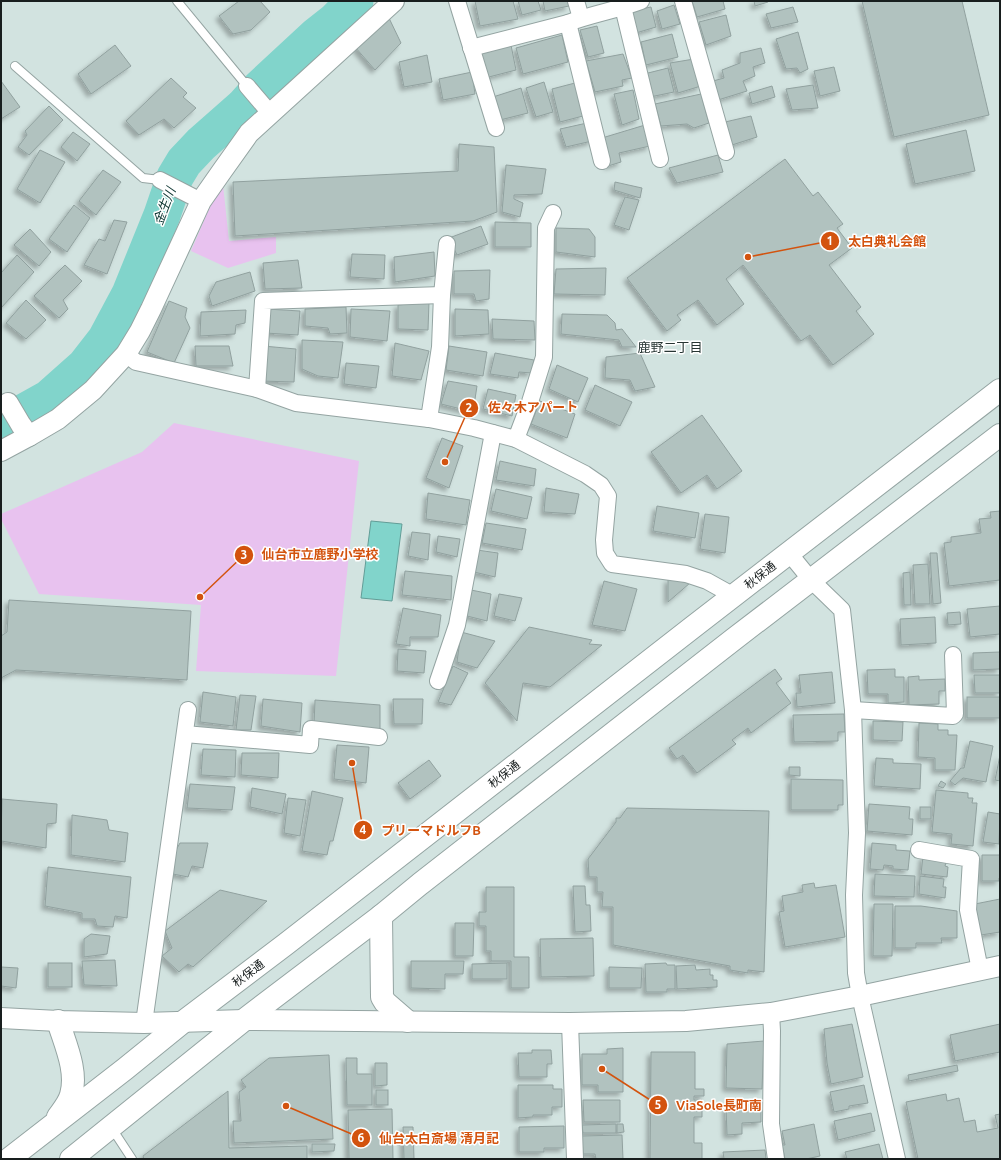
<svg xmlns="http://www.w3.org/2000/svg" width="1001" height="1160" font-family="Ubuntu,'Noto Sans JP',sans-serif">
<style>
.green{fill:#e8c2ef}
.water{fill:#81d4cb;stroke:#629d97}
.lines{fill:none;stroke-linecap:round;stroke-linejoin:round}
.river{stroke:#81d4cb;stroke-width:37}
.building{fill:#b1c2bf;stroke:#91a19f;filter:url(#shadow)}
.service-casing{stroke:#94a4a2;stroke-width:10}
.minor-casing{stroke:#94a4a2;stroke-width:18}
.tertiary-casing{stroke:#94a4a2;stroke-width:22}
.trunk-casing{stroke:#94a4a2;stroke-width:24}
.service{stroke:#fff;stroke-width:8}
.minor{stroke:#fff;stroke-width:16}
.tertiary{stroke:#fff;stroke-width:20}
.trunk{stroke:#fff;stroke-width:22}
.labels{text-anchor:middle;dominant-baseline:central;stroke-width:3;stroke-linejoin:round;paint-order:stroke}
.street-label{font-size:12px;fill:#181e1e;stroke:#fff}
.water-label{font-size:13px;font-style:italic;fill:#0e3733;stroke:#fff}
.neighbourhood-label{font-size:13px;fill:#273533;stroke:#fff}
.leader{fill:none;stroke:#d3530e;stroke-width:1.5}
.callout-dot{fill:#d3530e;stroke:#fff;stroke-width:1.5}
.mark-label{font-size:12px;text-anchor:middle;font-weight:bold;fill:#fff}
.callout-label{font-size:13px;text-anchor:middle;font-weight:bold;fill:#d3530e;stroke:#fff;stroke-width:3;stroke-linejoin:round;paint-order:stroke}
</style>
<defs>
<filter id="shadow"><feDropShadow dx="-3.5" dy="3.5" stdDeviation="2" flood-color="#0004"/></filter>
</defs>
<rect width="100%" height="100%" fill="#d2e3e0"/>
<!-- green -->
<g class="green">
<polygon points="223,185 229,241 276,237 276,253 228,268 191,251 212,202"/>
<polygon points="174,423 359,461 336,676 196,671 201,605 39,594 1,519 1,514 142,452"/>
</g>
<!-- water -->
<polygon class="water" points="371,521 402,524 392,601 361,598"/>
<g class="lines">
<!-- river -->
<polyline class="river" points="1,425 49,398 85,366 106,339 130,294 162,215 175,177 184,162 201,144 243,107 260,88 316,36 335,21 355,1"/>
</g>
<!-- building -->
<g class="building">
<polygon points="239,1 260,1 270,12 251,30 233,34 219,16"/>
<polygon points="475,1 513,1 518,19 480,26"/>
<polygon points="518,1 538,1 541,10 522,15"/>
<polygon points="543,1 567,1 569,6 545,11"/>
<polygon points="692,1 723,1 725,9 697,17"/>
<polygon points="754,1 768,1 768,2 755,6"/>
<polygon points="862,1 962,1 989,115 894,137"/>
<polygon points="674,5 680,24 662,29 657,11"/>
<polygon points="651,7 656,27 636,33 630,11"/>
<polygon points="793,7 798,22 771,28 766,14"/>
<polygon points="726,15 731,36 706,45 699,22"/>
<polygon points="388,16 401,43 375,70 355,47"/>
<polygon points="597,26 604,53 588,57 580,30"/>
<polygon points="798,32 808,69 800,73 797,68 786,69 776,39"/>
<polygon points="672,34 678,57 646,65 641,42"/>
<polygon points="562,35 568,62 523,74 516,48"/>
<polygon points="115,45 131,66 91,94 78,74"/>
<polygon points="511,45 516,70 485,78 478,54"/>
<polygon points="761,48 765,63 753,67 755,76 743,81 747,91 718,100 713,81 724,78 722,70 740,63 740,53"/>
<polygon points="623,54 632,78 622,80 623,86 595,92 586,61"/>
<polygon points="427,55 432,82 404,87 399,62"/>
<polygon points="694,59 701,86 678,93 670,63"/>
<polygon points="834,67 840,91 820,96 814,71"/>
<polygon points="668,68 674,92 650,97 644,74"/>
<polygon points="472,72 475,94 443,100 439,79"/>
<polygon points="171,78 187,93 183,97 196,108 174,128 164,119 139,135 126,121"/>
<polygon points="1,81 20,107 1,119"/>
<polygon points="544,82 553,112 536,117 526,88"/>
<polygon points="575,83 583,116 560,122 552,89"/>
<polygon points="813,85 818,108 792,110 786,89"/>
<polygon points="772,86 775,97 752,104 749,93"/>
<polygon points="521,88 528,113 500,120 493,97"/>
<polygon points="633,90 639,119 622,125 614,94"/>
<polygon points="701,94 709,123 694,128 687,124 661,126 655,104"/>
<polygon points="49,106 63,120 29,155 18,147 27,135 25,131"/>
<polygon points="751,116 757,137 732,145 725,122"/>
<polygon points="587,123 592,141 566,147 560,129"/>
<polygon points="645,125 650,146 619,153 621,162 608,166 602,138"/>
<polygon points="966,130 975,171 915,184 906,144"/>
<polygon points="73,132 90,144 77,161 61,147"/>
<polygon points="459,144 494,147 497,212 473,221 235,236 233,182 458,171"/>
<polygon points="40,150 65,162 40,203 17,189"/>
<polygon points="718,155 723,172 677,183 669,168"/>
<polygon points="785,159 813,196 818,192 843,224 837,228 852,248 829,265 861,307 856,311 874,334 833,365 810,335 801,341 743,265 726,279 744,304 717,325 698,300 677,315 681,320 667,331 627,278"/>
<polygon points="506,165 546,169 542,194 514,195 514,199 523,203 520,217 502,212"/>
<polygon points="103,170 121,182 96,215 79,201"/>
<polygon points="615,182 642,188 640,198 614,190"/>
<polygon points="625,197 639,200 629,230 614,225"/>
<polygon points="74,205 90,218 67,252 49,239"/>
<polygon points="114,220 127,222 107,274 84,265 99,239 105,241"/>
<polygon points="495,222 531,223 531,247 495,247"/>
<polygon points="481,226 488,244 457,255 449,238"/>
<polygon points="556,228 589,229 595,237 595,257 556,252"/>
<polygon points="30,229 51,252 39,266 14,245"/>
<polygon points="434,252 435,276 395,282 394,257"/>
<polygon points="352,254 385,255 384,279 350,277"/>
<polygon points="17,255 34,272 1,308 1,273"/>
<polygon points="298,260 302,288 265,289 263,263"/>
<polygon points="65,265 82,281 63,300 68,309 59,318 34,296"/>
<polygon points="606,268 605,295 554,294 556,269"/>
<polygon points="490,270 489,299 476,301 474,294 454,294 454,271"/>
<polygon points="250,272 255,291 212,306 209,296 216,282"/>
<polygon points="26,300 46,320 26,339 6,323"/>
<polygon points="169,301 187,308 185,317 190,328 174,363 147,352"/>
<polygon points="429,302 428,330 398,329 398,305"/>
<polygon points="346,307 347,333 330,334 328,328 305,326 305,309"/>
<polygon points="267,309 300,311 298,335 265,333"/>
<polygon points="351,309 390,311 387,341 350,337"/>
<polygon points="455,309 488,310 489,334 455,336"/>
<polygon points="246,310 245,323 236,325 235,334 200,336 201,312"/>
<polygon points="562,314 607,315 615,323 616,330 622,329 636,347 622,347 619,340 561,334"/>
<polygon points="492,319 534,321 535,340 493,339"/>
<polygon points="302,340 343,342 338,378 318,376 302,369"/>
<polygon points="395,343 429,351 421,380 392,376"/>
<polygon points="195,346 229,346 233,366 196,366"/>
<polygon points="263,346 296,349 294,382 260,381"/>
<polygon points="449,346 487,352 483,376 446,370"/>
<polygon points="495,353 534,360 531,373 519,372 518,378 490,374"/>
<polygon points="640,353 655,387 635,391 630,380 605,378 606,357"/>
<polygon points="346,363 379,366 376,388 344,384"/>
<polygon points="557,365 588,378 578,402 549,389"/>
<polygon points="448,381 477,386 473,412 441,404"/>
<polygon points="595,385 632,402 620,426 585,410"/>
<polygon points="488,389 516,395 512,416 483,409"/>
<polygon points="540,401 575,414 567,438 531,424"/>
<polygon points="702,415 742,471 717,489 707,475 681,493 651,452"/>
<polygon points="442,438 463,446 449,488 426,478"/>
<polygon points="500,461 536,469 534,486 496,480"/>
<polygon points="546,488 579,494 575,514 544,512"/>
<polygon points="496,489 532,497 527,519 491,511"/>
<polygon points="428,493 470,500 466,525 426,519"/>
<polygon points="657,506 699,513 695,538 653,531"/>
<polygon points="1000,511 1000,580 949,586 944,543 951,542 951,537 981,533 979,519 991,518 990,512"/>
<polygon points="705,514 729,517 725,553 700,549"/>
<polygon points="486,523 526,529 522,550 482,543"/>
<polygon points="412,532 430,534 428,560 408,556"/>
<polygon points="438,536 460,539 457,557 436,552"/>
<polygon points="477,550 498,553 495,577 474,572"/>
<polygon points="930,553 937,553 941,603 933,604"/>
<polygon points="928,564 930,604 915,604 913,565"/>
<polygon points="405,571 452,576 451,600 402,595"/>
<polygon points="910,572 911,605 904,605 903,573"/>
<polygon points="668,579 690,583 668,602"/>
<polygon points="604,581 637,589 625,631 592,625"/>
<polygon points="471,590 491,594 487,621 467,616"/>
<polygon points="499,594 522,598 515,621 494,616"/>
<polygon points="9,600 191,611 187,680 16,670 1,678 1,636 7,632"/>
<polygon points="1000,606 1000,634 970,637 967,609"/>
<polygon points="403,608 441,615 438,637 410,637 410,646 396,644"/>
<polygon points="960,612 961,624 948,625 947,613"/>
<polygon points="935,617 936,643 901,645 900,619"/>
<polygon points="529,627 592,640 589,644 602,645 550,687 523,683 517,721 485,683"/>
<polygon points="461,632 495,641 477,668 457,662"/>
<polygon points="398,649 426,651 424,673 397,671"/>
<polygon points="1000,652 1000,669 973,670 973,653"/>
<polygon points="453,666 468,673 451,705 438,702"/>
<polygon points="775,669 782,679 776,683 791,703 751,733 748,728 732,740 736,744 697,773 683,755 677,759 669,748"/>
<polygon points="895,669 895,677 904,677 904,702 888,703 888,694 868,694 867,670"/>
<polygon points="832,672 835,703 797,707 796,693 801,693 799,675"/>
<polygon points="974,675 1000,675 1000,693 975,693"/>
<polygon points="919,676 919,680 945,679 945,691 939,691 939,704 909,705 908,677"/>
<polygon points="203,692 236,697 233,726 200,722"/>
<polygon points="240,695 256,696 251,730 236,730"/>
<rect x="967" y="697" width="33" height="21"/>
<polygon points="263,699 302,703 300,732 261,726"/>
<polygon points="393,699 423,699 422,724 394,724"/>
<polygon points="315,700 380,705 380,730 314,725"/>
<polygon points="844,714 845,732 838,732 838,741 794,742 793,715"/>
<polygon points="873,721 903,722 902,741 873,740"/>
<polygon points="919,723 938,724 938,730 948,730 948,735 957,735 955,770 935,770 935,758 918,757"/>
<polygon points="970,741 993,746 986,782 963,778 955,785 950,781 961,768 964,768"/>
<polygon points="337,745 369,747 366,783 334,779"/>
<polygon points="203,749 236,750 235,777 201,775"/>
<polygon points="242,753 279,753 278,778 241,775"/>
<polygon points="1000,755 1000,781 995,780"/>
<polygon points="876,758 893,759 893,763 921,764 920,789 874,786"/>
<polygon points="429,760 441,776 410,799 398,783"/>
<polygon points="789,767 800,767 800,776 789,775"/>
<polygon points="791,779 843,780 843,805 838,805 838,810 791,810"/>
<polygon points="941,781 946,784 943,788 938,786"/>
<polygon points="190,784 235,787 232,810 187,808"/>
<polygon points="252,788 286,794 282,814 250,807"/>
<polygon points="936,790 968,793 968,798 973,798 972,803 977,803 973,846 951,844 952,834 932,832"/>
<polygon points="312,791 343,798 333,841 330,841 327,855 302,851"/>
<polygon points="288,798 306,800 300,836 284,833"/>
<polygon points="2,799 57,804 56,823 47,824 46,848 1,841"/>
<polygon points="869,804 910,807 909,819 913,819 912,835 867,831"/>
<rect x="920" y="807" width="11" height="12"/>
<polygon points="627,808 769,811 764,972 748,970 748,973 730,970 730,966 613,945 613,907 602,907 603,892 597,892 597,877 589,877 588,859 616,822 616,818 620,818"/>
<polygon points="988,812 1000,814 999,844 983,842"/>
<polygon points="72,815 107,820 109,830 128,833 125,862 71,855"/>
<polygon points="180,843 208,843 203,868 192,866 188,877 173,874 175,852"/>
<polygon points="872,843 896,845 896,850 910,851 908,870 893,869 893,866 884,865 883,870 870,869"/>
<polygon points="982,855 1000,855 1000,878 999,878 999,881 982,881"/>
<polygon points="923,856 947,859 945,866 948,867 947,877 921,874"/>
<polygon points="48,867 131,877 127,918 115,916 113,927 97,926 95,919 82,919 82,913 45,906"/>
<polygon points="875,874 915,876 914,897 874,896"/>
<polygon points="920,876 944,879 943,887 946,887 945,898 919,894"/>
<polygon points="814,883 815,888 836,885 845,937 785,947 779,912 784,911 782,896 803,892 802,885"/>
<polygon points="573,886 585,886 586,905 590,905 591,931 575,932"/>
<polygon points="486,887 514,887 514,957 529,957 529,988 511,988 511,961 491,961 491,951 486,951 486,926 479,926 479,912 486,912"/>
<polygon points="220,890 267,901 193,967 188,964 179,972 162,956 172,948 165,931"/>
<polygon points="1000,899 1000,932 981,935 975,904"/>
<polygon points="874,904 893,904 892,956 873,956"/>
<polygon points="895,906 921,906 957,911 957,938 941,938 942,943 916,943 916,948 895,948"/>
<polygon points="455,923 474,923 473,956 455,956"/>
<polygon points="91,934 110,936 107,954 84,957 84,939"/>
<polygon points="593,938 594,976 541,977 540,939"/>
<polygon points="115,960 117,986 84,985 82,961"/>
<polygon points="411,961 464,961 463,974 445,974 445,989 411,988"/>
<rect x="48" y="963" width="24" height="24"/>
<polygon points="507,963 507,979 472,979 472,964"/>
<polygon points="666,963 667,965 675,965 675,989 667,989 667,992 646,992 645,964"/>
<polygon points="695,965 696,970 710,969 710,975 713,975 713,980 717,980 717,987 677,989 676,966"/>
<polygon points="1,967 18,968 16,988 1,986"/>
<polygon points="609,967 642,968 641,988 609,988"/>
<polygon points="852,1024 863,1077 831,1084 827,1063 824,1029"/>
<polygon points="1000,1024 1000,1052 955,1061 950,1035"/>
<polygon points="764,1041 762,1089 726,1088 727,1044"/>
<polygon points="623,1048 623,1092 598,1092 598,1085 582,1085 582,1054 607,1054 607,1049"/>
<polygon points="532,1050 551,1050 552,1064 547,1064 547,1077 519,1077 518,1053 532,1053"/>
<polygon points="651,1052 695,1052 695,1089 704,1089 704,1096 694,1096 694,1100 702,1100 702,1117 694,1117 694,1143 702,1143 702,1159 650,1159"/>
<polygon points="329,1055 333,1139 234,1143 233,1121 241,1121 239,1092 246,1087 241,1080 269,1058"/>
<polygon points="346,1058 357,1058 357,1074 372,1074 372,1105 347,1105"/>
<polygon points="375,1063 387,1063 387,1085 375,1086"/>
<polygon points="957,1065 958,1071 909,1081 908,1075"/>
<polygon points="518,1085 553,1085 553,1089 562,1089 562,1107 552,1107 552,1115 533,1115 533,1117 518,1118"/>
<polygon points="864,1085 868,1103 849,1106 849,1109 834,1112 830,1092"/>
<rect x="376" y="1090" width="12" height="15"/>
<polygon points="228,1091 229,1148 307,1146 307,1159 144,1159 143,1156"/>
<polygon points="946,1094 947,1101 959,1098 964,1122 975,1120 977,1132 998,1128 995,1115 1000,1114 1000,1159 918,1159 906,1102"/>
<polygon points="583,1100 620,1100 620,1122 584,1122"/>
<polygon points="761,1101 761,1122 742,1123 742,1134 727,1135 726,1107 738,1106 738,1102"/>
<polygon points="392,1109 393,1159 349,1159 348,1110"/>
<polygon points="871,1113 875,1131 838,1140 834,1121"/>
<polygon points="616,1124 616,1133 583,1133 582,1125"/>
<polygon points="617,1124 623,1124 624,1132 617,1133"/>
<polygon points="814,1124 820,1156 806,1159 785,1159 782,1145 785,1145 782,1131"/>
<polygon points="564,1126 564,1148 544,1148 544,1152 519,1152 519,1127"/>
<polygon points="403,1127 413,1127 414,1159 404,1159"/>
<polygon points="622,1135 623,1159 596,1159 595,1154 583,1154 582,1136"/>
<polygon points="312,1144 335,1144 334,1151 312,1152"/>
<polygon points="879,1144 883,1159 847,1159 845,1152"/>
<polygon points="765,1150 766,1159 724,1159 723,1152"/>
</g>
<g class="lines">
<!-- service casing -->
<g class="service-casing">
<g id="service">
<polyline points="177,1 247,86"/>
<polyline points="15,66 143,178 160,180"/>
<polyline points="111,1127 132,1159"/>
</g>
</g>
<!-- minor casing -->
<g class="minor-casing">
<g id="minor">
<polyline points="457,1 496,128"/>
<polyline points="576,1 581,18"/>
<polyline points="683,1 726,152"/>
<polyline points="623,7 660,159"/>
<polyline points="568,23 602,161"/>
<path d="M 471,48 L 568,23 C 592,14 617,10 641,1"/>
<polyline points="247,86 270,113"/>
<polyline points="160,180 201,201"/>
<polyline points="126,354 136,362 257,389 296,403 429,419 474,428 516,439 585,474 601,485 608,496 604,540 605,553 612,564 686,574 707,581 734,596"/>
<polyline points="257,389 263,301 442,295"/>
<polyline points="429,419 440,347 442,295 447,244"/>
<polyline points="516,439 530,402 544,357 546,228 553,213"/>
<polyline points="789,553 811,580 842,610 853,710 857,833 854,895 856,973 860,996 897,1159"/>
<polyline points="438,681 457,625 493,433"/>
<polyline points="853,710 953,716 955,714 953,655"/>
<polyline points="185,734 310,745 311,729 379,737"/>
<polyline points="919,850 971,859 968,910 980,970"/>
<polyline points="771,1013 772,1031 771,1124 776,1159"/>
<polyline points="144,1023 188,710"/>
<polyline points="570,1023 575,1159"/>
</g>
</g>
<!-- tertiary casing -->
<g class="tertiary-casing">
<g id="tertiary">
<polyline points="8,403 21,425 29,436"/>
<polyline points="1,451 29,436 58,419 93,390 126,354 140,331 151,309 201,201 222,171 249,133 394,1"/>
<polyline points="1,1018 58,1021 144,1023 244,1020 570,1023 686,1021 771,1013 860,996 1000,966"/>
</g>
</g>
<!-- trunk casing -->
<g class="trunk-casing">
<g id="trunk">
<polyline points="381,916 382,997 385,1002 407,1021"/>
<path d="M 58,1021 C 65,1044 78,1071 71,1095 C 69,1103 63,1110 58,1117"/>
<polyline points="9,1159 125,1069 183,1022 286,944 693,627 1000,390"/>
<polyline points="71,1159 244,1020 381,916 420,884 734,639 1000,435"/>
</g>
</g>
<!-- service -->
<use href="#service" class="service"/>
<!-- minor -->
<use href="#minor" class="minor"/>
<!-- tertiary -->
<use href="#tertiary" class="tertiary"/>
<!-- trunk -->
<use href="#trunk" class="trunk"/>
</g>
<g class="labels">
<!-- street labels -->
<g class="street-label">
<text transform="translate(760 575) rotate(-38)">秋保通</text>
<text transform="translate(504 774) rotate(-38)">秋保通</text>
<text transform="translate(248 973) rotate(-37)">秋保通</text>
</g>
<!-- water labels -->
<g class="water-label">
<text transform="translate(164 206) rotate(-69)">金生川</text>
</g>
<!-- neighbourhood labels -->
<g class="neighbourhood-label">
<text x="670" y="347">鹿野二丁目</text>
</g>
</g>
<!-- callouts -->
<path class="leader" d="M748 257L830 241M445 462L469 408M200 597L244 555M352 763L363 830M602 1069L658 1105M286 1106L361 1138"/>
<g class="callout-dot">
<circle cx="748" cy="257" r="4"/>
<circle cx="445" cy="462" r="4"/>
<circle cx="200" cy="597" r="4"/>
<circle cx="352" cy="763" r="4"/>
<circle cx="602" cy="1069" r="4"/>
<circle cx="286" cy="1106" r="4"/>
<circle cx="830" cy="241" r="10"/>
<circle cx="469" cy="408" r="10"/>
<circle cx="244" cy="555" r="10"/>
<circle cx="363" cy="830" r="10"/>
<circle cx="658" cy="1105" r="10"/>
<circle cx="361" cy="1138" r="10"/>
</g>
<g class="mark-label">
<text x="830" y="245">1</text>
<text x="469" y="412">2</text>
<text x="244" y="559">3</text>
<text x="363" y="834">4</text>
<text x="658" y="1109">5</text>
<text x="361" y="1142">6</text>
</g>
<g class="callout-label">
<text x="887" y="246">太白典礼会館</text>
<text x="533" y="412">佐々木アパート</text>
<text x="320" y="559">仙台市立鹿野小学校</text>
<text x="431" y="835">プリーマドルフB</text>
<text x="719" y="1110">ViaSole長町南</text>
<text x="439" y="1143">仙台太白斎場 清月記</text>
</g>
<!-- border -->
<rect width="1001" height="1160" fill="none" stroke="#181e1e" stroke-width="4"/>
</svg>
